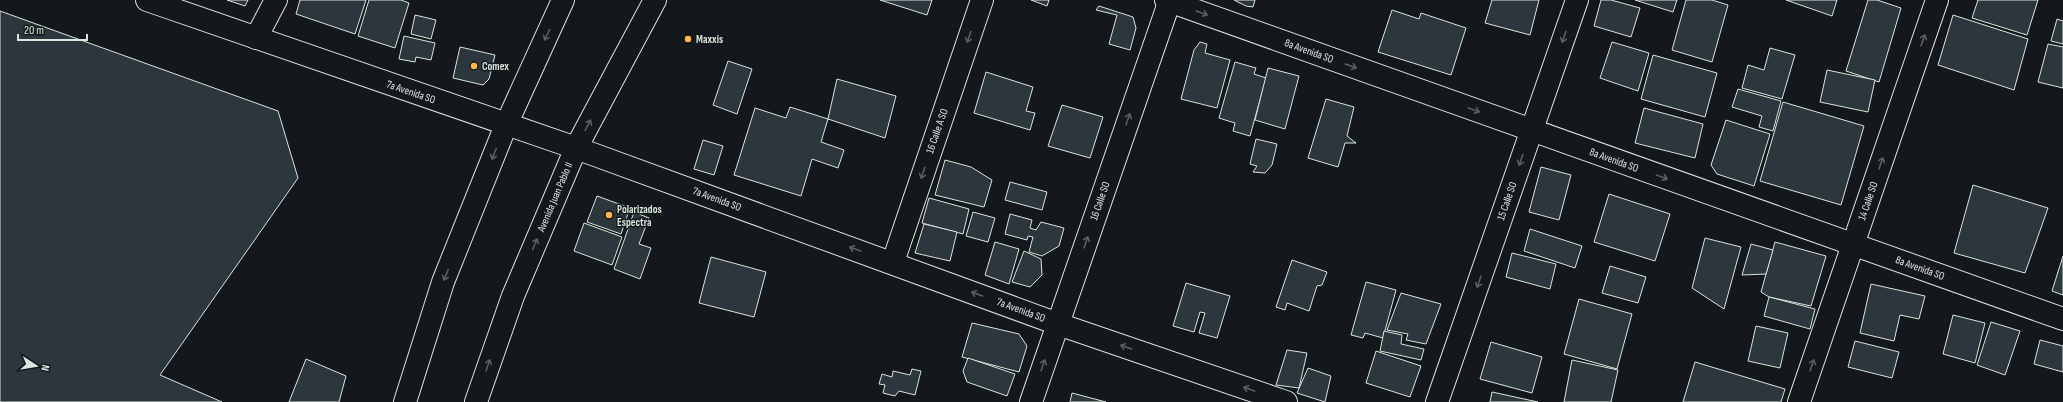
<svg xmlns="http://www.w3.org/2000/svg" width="2063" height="402" font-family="'Sofia Sans Condensed',sans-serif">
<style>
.building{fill:#2c363c;stroke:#d8e6dc}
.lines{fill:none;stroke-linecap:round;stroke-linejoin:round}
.minor-casing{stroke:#d8e6dc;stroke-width:24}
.highway-casing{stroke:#d8e6dc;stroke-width:24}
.minor{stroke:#14181c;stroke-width:22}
.highway{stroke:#14181c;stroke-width:22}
.oneway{stroke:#59605f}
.poi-dot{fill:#ffb74d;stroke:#14181c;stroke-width:1.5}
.labels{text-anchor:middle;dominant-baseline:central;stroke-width:3;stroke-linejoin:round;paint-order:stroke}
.poi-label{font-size:11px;font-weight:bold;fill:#d8e6dc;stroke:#14181c;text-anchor:start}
.street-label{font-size:11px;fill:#d8e6dc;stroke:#14181c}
</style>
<rect width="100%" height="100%" fill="#14181c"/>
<!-- building -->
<g class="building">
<polygon points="227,0 248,0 245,6"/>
<polygon points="300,0 366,0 355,34 296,14"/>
<polygon points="369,0 401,0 409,3 395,48 358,36"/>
<polygon points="880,0 932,0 927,15"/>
<polygon points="1031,0 1049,0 1047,6"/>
<polygon points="1234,0 1255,0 1253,7 1246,6"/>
<polygon points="1492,0 1539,0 1530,35 1485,23"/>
<polygon points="1601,0 1611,0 1640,8 1631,37 1594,26"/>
<polygon points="1635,0 1677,0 1673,12"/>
<polygon points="1686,0 1712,0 1728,5 1712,62 1672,50"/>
<polygon points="1786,0 1837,0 1832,16"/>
<polygon points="1868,0 1877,0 1901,8 1879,82 1846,71"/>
<polygon points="1978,0 2038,0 2027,35 1972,18"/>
<polygon points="1099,6 1133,17 1136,28 1130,50 1109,44 1117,15 1096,10"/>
<polygon points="1392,10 1419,19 1421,13 1466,28 1451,75 1378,52"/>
<polygon points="0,11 278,111 298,178 160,375 222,402 0,402"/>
<polygon points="415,15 436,20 431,39 411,34"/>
<polygon points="1953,15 2028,39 2014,90 1938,65"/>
<polygon points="2057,19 2063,21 2063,44 2051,41"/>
<polygon points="404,36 435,43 431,60 416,57 415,62 399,59"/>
<polygon points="1200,42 1207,44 1205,53 1230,60 1217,108 1181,99 1194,50"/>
<polygon points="1612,42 1649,53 1638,91 1600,78"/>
<polygon points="2048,44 2063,47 2063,88 2038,82"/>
<polygon points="460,47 495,55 489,79 483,85 453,78"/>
<polygon points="1770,48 1795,55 1782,99 1742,88 1748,65 1764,70"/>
<polygon points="1653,55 1717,73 1705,117 1641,99"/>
<polygon points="728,61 752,69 737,114 713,105"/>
<polygon points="1235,62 1256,68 1254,74 1266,78 1250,136 1233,131 1235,123 1219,118"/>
<polygon points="1268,68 1299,76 1285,129 1255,120"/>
<polygon points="1827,70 1875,80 1868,112 1820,102"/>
<polygon points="986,72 1033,87 1026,111 1035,113 1030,130 974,113"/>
<polygon points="837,79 896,96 885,138 828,119"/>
<polygon points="1738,89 1781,101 1773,131 1759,127 1762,116 1732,107"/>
<polygon points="1326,99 1354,107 1347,136 1356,143 1345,143 1338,167 1308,158"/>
<polygon points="1783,102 1864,126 1841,205 1760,181"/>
<polygon points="1062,105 1103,117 1090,158 1048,146"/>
<polygon points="790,107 828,119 821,142 844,150 838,168 812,159 801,196 734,175 755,108 786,118"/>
<polygon points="1644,108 1703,124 1695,158 1635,143"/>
<polygon points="1726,120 1770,134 1754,186 1717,174 1711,165"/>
<polygon points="1256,139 1277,144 1272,165 1265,173 1253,172 1257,166 1250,164"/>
<polygon points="703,140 723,146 714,175 694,169"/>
<polygon points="945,160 971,167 992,180 984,207 935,195"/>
<polygon points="1541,167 1571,175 1559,220 1529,212"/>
<polygon points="1010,182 1047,192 1042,210 1005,200"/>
<polygon points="1973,185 2048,208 2025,273 1954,253"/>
<polygon points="1609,194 1670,214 1655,261 1594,242"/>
<polygon points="597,196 630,208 621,234 587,222"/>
<polygon points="929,198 969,209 963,234 922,223"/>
<polygon points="634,212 649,218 639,244 651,248 640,279 614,269"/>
<polygon points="973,212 995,218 988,242 966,236"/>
<polygon points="1010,214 1032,220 1030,228 1036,230 1041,222 1064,228 1059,246 1042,256 1029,252 1033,237 1028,236 1027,240 1005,234"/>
<polygon points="584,223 622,237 612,265 574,251"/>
<polygon points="924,224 957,232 950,261 915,253"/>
<polygon points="1530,229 1582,246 1575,268 1524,251"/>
<polygon points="1705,238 1741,247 1724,309 1692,288"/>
<polygon points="995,242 1019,249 1009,284 985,275"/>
<polygon points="1775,242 1826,256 1811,306 1769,297 1761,292"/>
<polygon points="1751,244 1773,250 1766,274 1742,275"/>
<polygon points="1024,251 1041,259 1042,275 1030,287 1012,282"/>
<polygon points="1512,253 1556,264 1550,289 1506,277"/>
<polygon points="2063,256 2063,295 2052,291"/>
<polygon points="711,257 766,272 754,317 699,303"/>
<polygon points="1292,260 1327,272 1322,285 1317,286 1309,311 1287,303 1285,310 1276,307"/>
<polygon points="1610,266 1646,277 1638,303 1602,293"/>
<polygon points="1366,282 1396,290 1383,338 1365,333 1363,338 1351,335"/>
<polygon points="1186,283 1230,296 1217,338 1199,333 1205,313 1200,312 1194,332 1173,326"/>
<polygon points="1871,284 1925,296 1919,319 1900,315 1894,341 1860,333"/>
<polygon points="1401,293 1441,304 1426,344 1406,340 1408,334 1387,330"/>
<polygon points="1769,297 1815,309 1810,329 1764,316"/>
<polygon points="1579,299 1632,314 1617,369 1564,354"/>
<polygon points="1953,315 1985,323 1975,363 1943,354"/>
<polygon points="1991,322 2020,331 2005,375 1977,365"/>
<polygon points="972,323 1019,334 1027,346 1019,372 962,357"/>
<polygon points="1756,326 1788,333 1780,368 1748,361"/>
<polygon points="1384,331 1402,335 1401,344 1424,349 1421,360 1380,351"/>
<polygon points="2040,340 2063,346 2063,372 2034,364"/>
<polygon points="1855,341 1899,352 1892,378 1848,367"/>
<polygon points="1491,342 1542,357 1532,393 1480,379"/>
<polygon points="1287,350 1307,353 1299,388 1276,385"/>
<polygon points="1376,351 1421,366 1410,397 1366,383"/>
<polygon points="968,358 1015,374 1007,396 967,382 963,371"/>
<polygon points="306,359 346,376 339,402 289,402"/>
<polygon points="1572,360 1618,370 1611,402 1564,402"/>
<polygon points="1695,362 1785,389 1781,402 1683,402"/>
<polygon points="1308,368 1331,376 1325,402 1297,393"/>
<polygon points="912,369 921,371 915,395 899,391 895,396 883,393 885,385 879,384 882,374 892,377 893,371 910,375"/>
<polygon points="1492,392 1538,402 1490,402"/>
<polygon points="1072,393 1106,402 1070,402"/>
</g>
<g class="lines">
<!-- minor casing -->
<g class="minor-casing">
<g id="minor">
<polyline points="147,0 576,148 1058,324 1286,402"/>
<polyline points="1166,0 2063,319"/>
<polyline points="256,38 276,0"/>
<polyline points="893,262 982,0"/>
<polyline points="1031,402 1170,0"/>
<polyline points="1437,402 1577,0"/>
<polyline points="1799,402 1937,0"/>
</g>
</g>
<!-- highway casing -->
<g class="highway-casing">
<g id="highway">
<polyline points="405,402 443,282 506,125 563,0"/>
<polyline points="476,402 513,296 576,148 655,0"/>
</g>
</g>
<!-- minor -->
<use href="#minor" class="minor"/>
<!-- highway -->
<use href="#highway" class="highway"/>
</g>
<!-- one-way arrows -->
<defs><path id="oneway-shaft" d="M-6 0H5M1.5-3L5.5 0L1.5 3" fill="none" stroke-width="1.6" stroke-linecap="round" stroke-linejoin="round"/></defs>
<g class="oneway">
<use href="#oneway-shaft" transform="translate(1202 13) rotate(20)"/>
<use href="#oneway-shaft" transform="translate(547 35) rotate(115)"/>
<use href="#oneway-shaft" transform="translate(969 37) rotate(109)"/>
<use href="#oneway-shaft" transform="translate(1564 37) rotate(109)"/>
<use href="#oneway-shaft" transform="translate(1923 40) rotate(-71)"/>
<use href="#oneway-shaft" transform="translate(1351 66) rotate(20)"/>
<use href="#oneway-shaft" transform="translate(1474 110) rotate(20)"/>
<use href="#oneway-shaft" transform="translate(1128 119) rotate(-71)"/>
<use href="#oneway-shaft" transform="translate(588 125) rotate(-62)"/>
<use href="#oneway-shaft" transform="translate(494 154) rotate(112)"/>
<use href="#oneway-shaft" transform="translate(1521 160) rotate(109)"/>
<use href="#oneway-shaft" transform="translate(1881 163) rotate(-71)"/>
<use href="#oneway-shaft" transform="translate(923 173) rotate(109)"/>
<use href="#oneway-shaft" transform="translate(1662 177) rotate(20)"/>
<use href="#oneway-shaft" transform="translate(1086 242) rotate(-71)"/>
<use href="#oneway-shaft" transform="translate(535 244) rotate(-67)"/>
<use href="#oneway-shaft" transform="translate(855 249) rotate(-160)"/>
<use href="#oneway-shaft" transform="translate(446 275) rotate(112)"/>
<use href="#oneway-shaft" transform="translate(1479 282) rotate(109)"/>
<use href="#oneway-shaft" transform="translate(977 294) rotate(-160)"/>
<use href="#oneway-shaft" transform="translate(1126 347) rotate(-161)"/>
<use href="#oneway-shaft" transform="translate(488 365) rotate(-71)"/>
<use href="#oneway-shaft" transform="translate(1043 365) rotate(-71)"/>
<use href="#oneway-shaft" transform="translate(1812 365) rotate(-71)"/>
<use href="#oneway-shaft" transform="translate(1249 389) rotate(-161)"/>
</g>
<!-- markers -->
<g class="poi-dot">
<circle cx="688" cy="39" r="4"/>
<circle cx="474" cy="66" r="4"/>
<circle cx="609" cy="215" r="4"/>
</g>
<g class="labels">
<!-- poi labels -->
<g class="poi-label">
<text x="696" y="39">Maxxis</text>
<text x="482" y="66">Comex</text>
<text x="617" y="209">Polarizados<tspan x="617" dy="13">Espectra</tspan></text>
</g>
<!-- street labels -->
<g class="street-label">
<text transform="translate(1309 51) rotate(20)">8a Avenida SO</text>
<text transform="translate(411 92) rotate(19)">7a Avenida SO</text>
<text transform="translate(937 131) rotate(-71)">16 Calle A SO</text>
<text transform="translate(1614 160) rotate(20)">8a Avenida SO</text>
<text transform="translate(555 197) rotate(-67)">Avenida Juan Pablo II</text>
<text transform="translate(717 199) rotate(20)">7a Avenida SO</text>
<text transform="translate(1100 201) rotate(-71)">16 Calle SO</text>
<text transform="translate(1507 201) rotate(-71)">15 Calle SO</text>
<text transform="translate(1868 201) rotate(-71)">14 Calle SO</text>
<text transform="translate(1920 268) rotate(20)">8a Avenida SO</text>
<text transform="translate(1021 310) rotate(20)">7a Avenida SO</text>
</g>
</g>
<!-- north arrow -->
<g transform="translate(36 366) rotate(102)" stroke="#14181c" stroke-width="3" paint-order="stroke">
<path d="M0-3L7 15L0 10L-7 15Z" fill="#d8e6dc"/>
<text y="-6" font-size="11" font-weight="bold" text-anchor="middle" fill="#d8e6dc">N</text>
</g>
<!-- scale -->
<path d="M18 34v6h69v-6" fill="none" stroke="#d8e6dc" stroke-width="2"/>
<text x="24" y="34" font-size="12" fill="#d8e6dc" stroke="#14181c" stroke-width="3" paint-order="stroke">20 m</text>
</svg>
